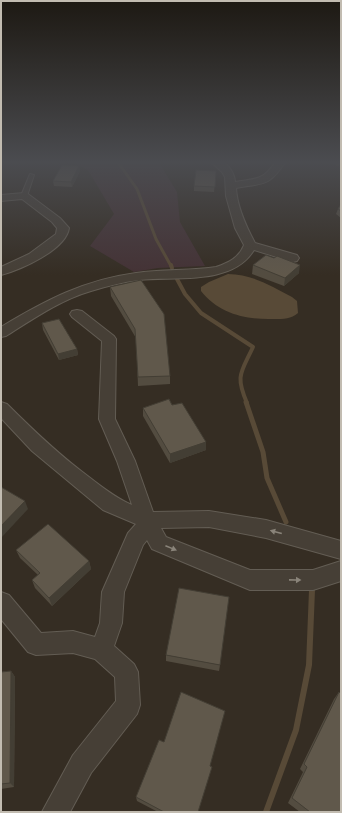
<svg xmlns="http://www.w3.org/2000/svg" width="342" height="813" font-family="'Golos Text',sans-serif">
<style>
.green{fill:#443235}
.water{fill:#584a37}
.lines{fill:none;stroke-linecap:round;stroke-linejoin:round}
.stream-far3{stroke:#584a37;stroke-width:3}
.stream-far2{stroke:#584a37;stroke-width:4}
.stream-far1{stroke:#584a37;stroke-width:5}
.stream{stroke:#584a37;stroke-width:6}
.lane-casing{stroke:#635d54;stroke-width:2}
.street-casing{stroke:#635d54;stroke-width:2}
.lane{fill:#463f36;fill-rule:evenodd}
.street{fill:#463f36;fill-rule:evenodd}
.wall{fill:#534c40}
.shaded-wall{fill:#433e34}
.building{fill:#60584b;stroke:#433e34}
.oneway{fill:#8a847a}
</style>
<rect width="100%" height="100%" fill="#352d23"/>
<!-- green -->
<polygon class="green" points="69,161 158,161 177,192 180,222 205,266 158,268 134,272 90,246 114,214 88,170"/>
<!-- water -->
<path class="water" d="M 228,274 C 252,274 271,286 292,297 L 297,301 L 298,313 C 291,319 284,319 274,319 C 247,320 219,314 201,291 L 201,287 L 209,282 Z"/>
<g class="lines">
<!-- stream-far3 -->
<polyline class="stream-far3" points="117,161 137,189 156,239 171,266"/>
<!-- stream-far2 -->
<g class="stream-far2">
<polyline points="171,265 172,268"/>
<path d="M 177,279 L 185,294 L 201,313 L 253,347 C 241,373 235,375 247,403"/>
</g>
<!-- stream-far1 -->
<polyline class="stream-far1" points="246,402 263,452 267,478 286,522"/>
<!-- stream -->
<polyline class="stream" points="266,812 296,730 309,665 312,590"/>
<!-- lane casing -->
<g class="lane-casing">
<polygon id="lane" points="30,174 34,175 27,196 22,197 21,196"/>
</g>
<!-- street casing -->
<g class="street-casing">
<g id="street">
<path d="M 210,161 C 213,161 218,160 221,161 C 229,164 235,175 235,182 C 257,178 263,181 276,161 L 286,161 C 269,187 264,183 236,188 C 237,207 246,226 255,243 L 297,255 L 299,258 L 297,261 L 293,262 L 254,250 C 232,286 175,276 139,280 C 123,282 107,286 91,291 C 60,300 33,319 6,336 L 1,337 L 1,327 C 46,300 84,280 136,273 C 163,269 190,271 216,267 C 228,263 239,258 244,245 L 235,228 L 226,196 L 225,177 L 222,172 Z"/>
<path d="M 24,193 L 28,194 L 60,218 L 69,228 C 66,250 20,270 1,275 L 1,267 L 29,254 L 56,234 L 57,228 L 52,222 L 22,199 L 1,201 L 1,195 Z"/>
<path d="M 77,310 L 82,311 L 114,336 L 116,339 L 115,419 L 135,461 L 153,512 L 209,511 L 266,520 L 341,541 L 341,559 L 266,538 L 209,527 L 161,528 L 166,537 L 250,570 L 313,570 L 341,561 L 341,581 L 313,590 L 250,590 L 152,549 L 147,540 L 143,545 L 124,592 L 122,623 L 114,646 L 134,664 L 138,672 L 140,705 L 137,714 L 91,773 L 70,812 L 42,812 L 73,755 L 116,701 L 115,677 L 95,659 L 73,653 L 36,655 L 28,652 L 1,619 L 1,592 L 9,595 L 41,633 L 73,631 L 95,637 L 100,623 L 102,592 L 128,533 L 136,524 L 103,510 L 32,451 L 1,418 L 1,402 L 7,404 C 33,430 59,455 89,477 C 103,488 116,498 132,505 L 117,461 L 99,419 L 102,341 L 72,317 L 70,314 L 72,311 Z"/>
</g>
</g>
<!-- lane -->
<use href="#lane" class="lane"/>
<!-- street -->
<use href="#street" class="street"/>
</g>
<!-- wall -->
<g class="wall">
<polygon points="322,161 341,161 339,166"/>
<polygon points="80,171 72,187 54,186 53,181"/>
<polygon points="216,171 214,192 194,191 194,186"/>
<polygon points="341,204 341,218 336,214 338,209"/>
<polygon points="253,265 299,273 284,286 252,274"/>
<polygon points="110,287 170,376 170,384 138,386 136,338 111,296"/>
<polygon points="42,323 77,349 78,355 59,360 43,330"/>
<polygon points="143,408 206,450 170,463 143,416"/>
<polygon points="16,550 89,561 91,569 52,606 35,588 32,580 38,575 20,558"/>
<polygon points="166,655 220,665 219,671 166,661"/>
<polygon points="11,671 15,677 14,787 1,789 1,672"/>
<polygon points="339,692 341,812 300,812 288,803 303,772 300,769 334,699"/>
<polygon points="210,766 198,812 158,812 137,801 136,797"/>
</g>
<!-- shaded-wall -->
<g class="shaded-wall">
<polygon points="340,161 341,161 341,165 339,166"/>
<polygon points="79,166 80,171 72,187 71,182"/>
<polygon points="300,265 299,273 284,286 285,278"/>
<polygon points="77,349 78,355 59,360 58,354"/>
<polygon points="206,442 206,450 170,463 170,454"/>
<polygon points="25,501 28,509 1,538 1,526"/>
<polygon points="89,561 91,569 52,606 49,598"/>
<polygon points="11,671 15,677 14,787 10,783"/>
</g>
<!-- building -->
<g class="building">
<polygon points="62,165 79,166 71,182 53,181"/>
<polygon points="196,170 216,171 215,187 194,186"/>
<polygon points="341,204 341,211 338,209"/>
<polygon points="266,255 274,258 277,256 300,265 285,278 253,265"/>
<polygon points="141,280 164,314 170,376 138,377 135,329 110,287"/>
<polygon points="59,319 77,349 58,354 42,323"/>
<polygon points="169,399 172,405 182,403 206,442 170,454 143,408"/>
<polygon points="1,487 25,501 1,526"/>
<polygon points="48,524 89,561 49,598 32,580 40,573 16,550"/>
<polygon points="179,588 229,597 220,665 166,655"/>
<polygon points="11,671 10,783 1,784 1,672"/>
<polygon points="181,692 225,711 210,766 212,767 198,812 164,812 136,797 159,740 164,742"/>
<polygon points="339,692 341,694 341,812 310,812 292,798 307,767 304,764"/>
</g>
<!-- one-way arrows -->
<defs><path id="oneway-solid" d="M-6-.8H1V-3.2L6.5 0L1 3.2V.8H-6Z"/></defs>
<g class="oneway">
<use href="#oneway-solid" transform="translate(276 532) rotate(-165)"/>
<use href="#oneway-solid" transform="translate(171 548) rotate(22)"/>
<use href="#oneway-solid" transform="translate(295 580) rotate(1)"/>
</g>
<!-- sky -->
<linearGradient id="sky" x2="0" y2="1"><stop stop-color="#1d1913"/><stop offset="0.59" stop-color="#4b4c50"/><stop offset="1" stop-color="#4b4c50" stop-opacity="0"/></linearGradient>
<rect width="342" height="275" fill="url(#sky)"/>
<!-- border -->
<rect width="342" height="813" fill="none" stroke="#c2bcb1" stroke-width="4"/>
</svg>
